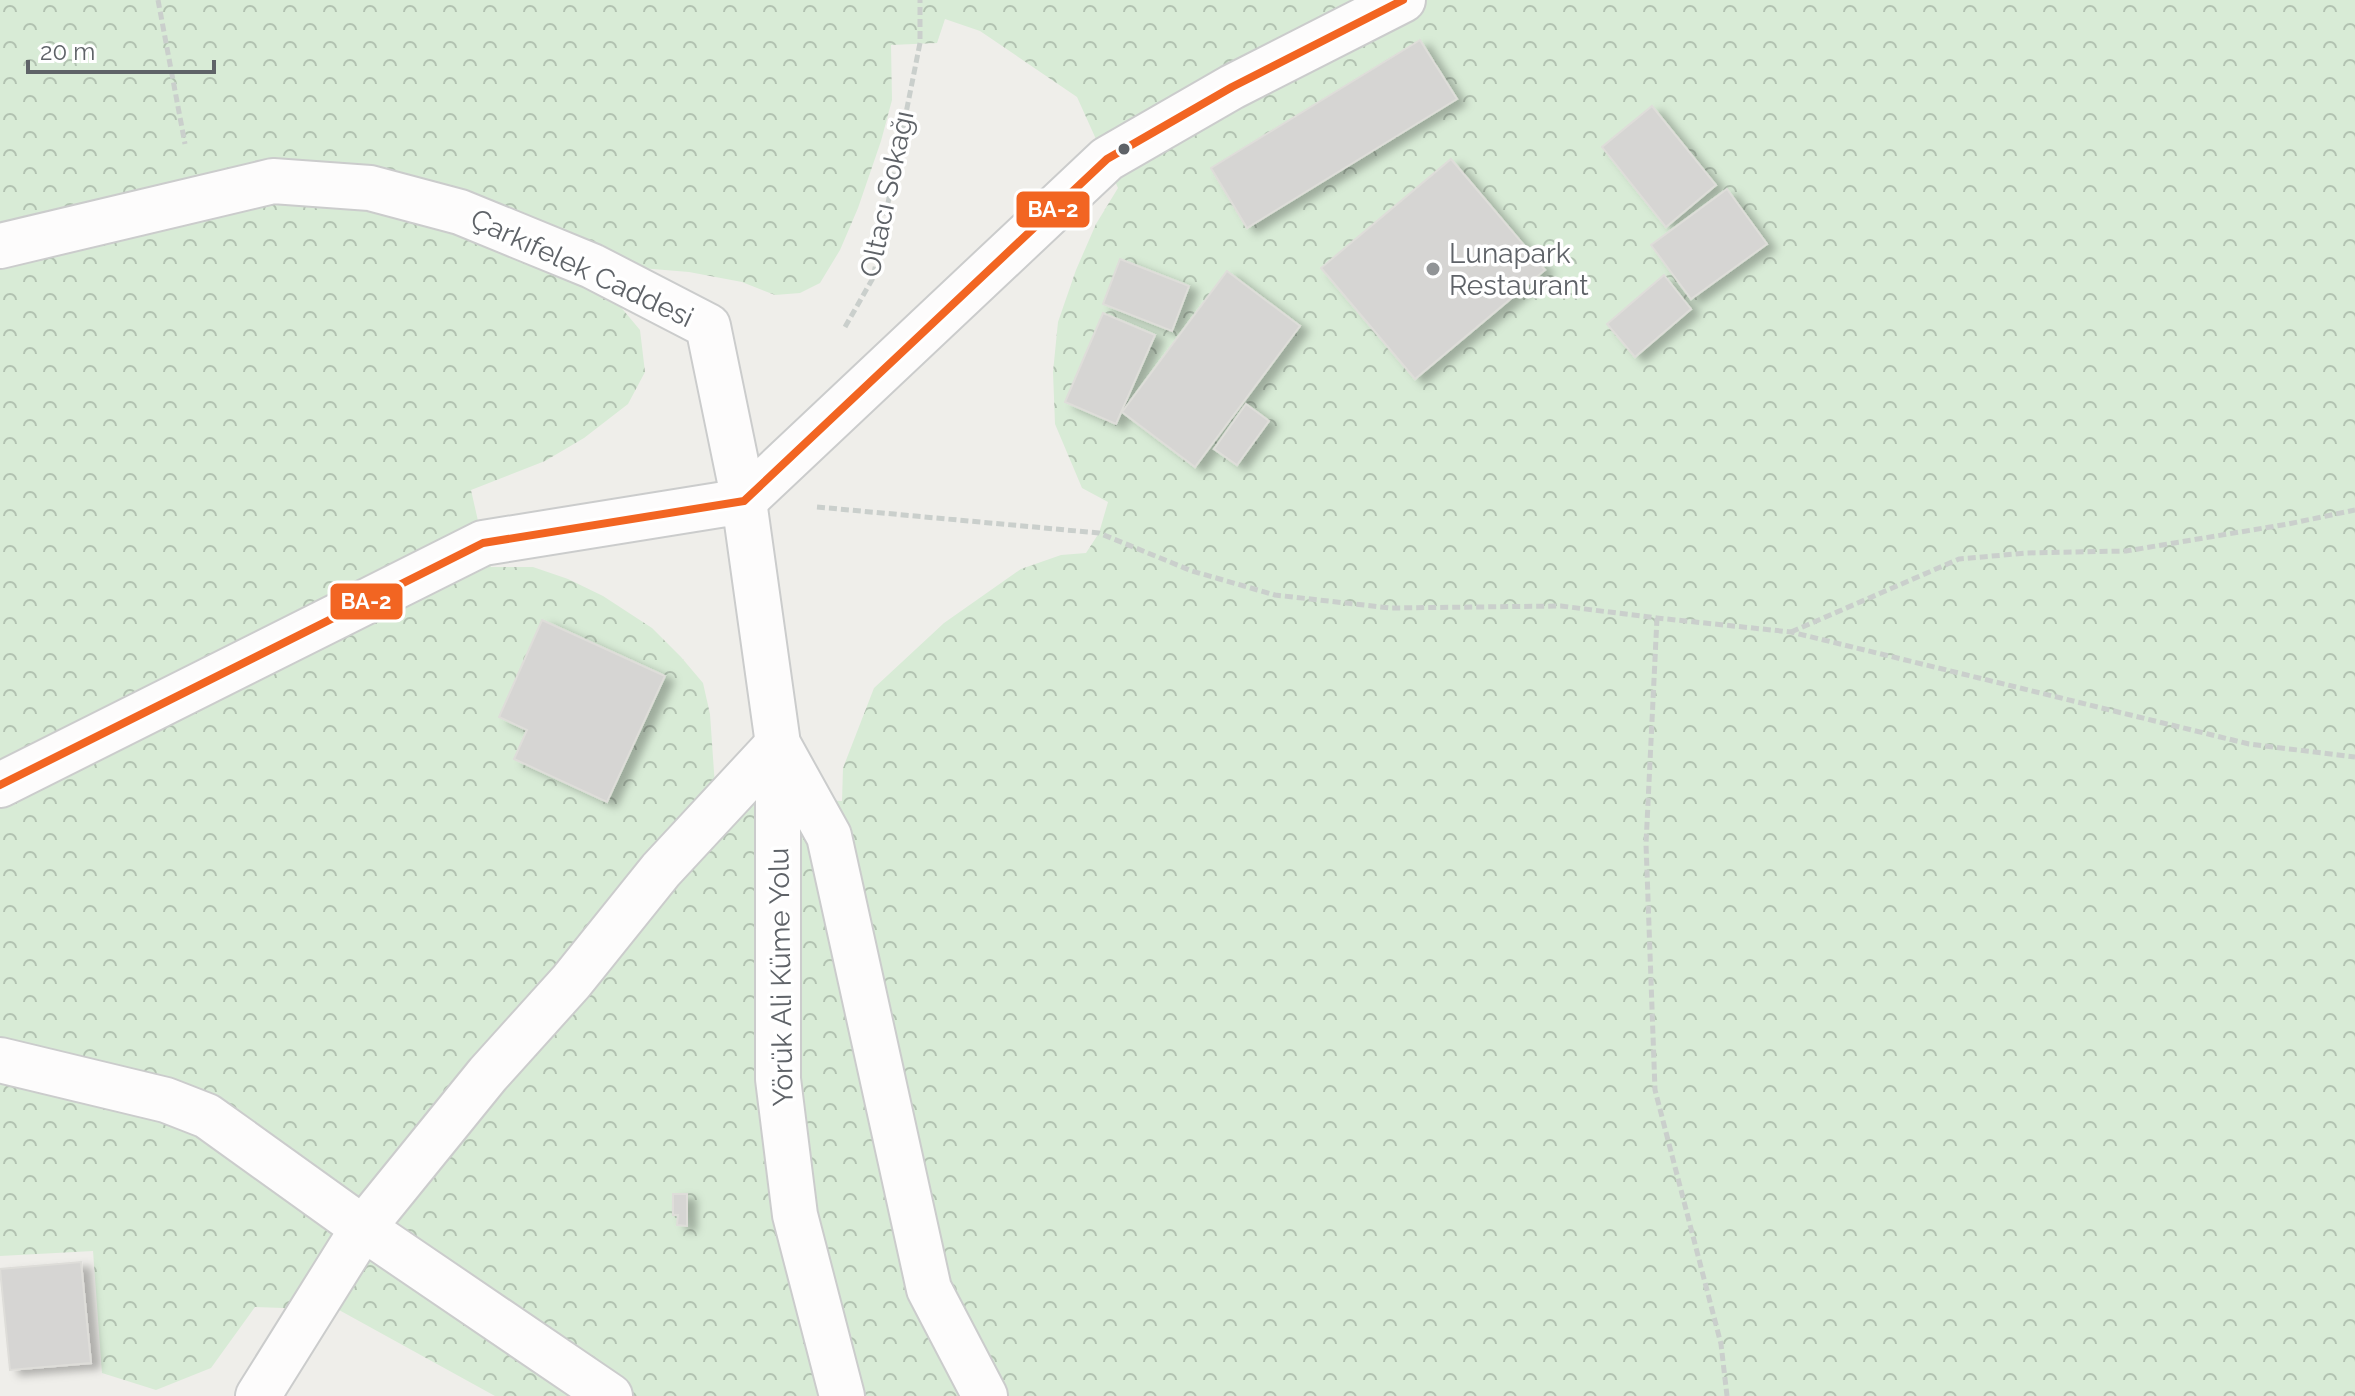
<svg xmlns="http://www.w3.org/2000/svg" width="2355" height="1396" font-family="Raleway,sans-serif">
<style>
.forest{fill:url(#forest-crowns);fill-rule:evenodd}
.building{fill:#d6d5d3;stroke:#deddd9;stroke-width:2;filter:url(#shadow)}
.lines{fill:none;stroke-linecap:round;stroke-linejoin:round}
.minor-casing{stroke:#cbcccc;stroke-width:48}
.tertiary-casing{stroke:#cbcccc;stroke-width:48}
.path{stroke:#cacfcc;stroke-width:5;stroke-dasharray:8 4;stroke-linecap:butt}
.minor{stroke:#fdfcfc;stroke-width:44}
.tertiary{stroke:#fdfcfc;stroke-width:44}
.bus-1-casing{stroke:#fff;stroke-width:14}
.bus-1{stroke:#f26522;stroke-width:8}
.bus-dot{fill:#5f6368;stroke:#fff;stroke-width:3}
.poi-dot{fill:#919496;stroke:#fff;stroke-width:3}
.labels{text-anchor:middle;dominant-baseline:central;stroke-width:7;stroke-linejoin:round;paint-order:stroke}
.street-label{font-size:28px;fill:#5f6368;stroke:#fff}
.poi-label{font-size:28px;fill:#5f6368;stroke:#fff;text-anchor:start}
.line-badge{stroke:#fff;stroke-width:3}
.badge-label{font-size:22px;text-anchor:middle;font-weight:bold;fill:#fff}
</style>
<defs>
<pattern id="forest-crowns" width="20" height="18" patternUnits="userSpaceOnUse" patternTransform="scale(2)"><rect width="20" height="18" fill="#d8ebd6"/><path d="M2 6a3 3 0 1 1 6 0M12 15a3 3 0 1 1 6 0" fill="none" stroke="#b2c2b1"/></pattern>
<filter id="shadow"><feDropShadow dx="9" dy="5" stdDeviation="4" flood-color="#0004"/></filter>
</defs>
<rect width="100%" height="100%" fill="#efeeea"/>
<!-- forest -->
<path class="forest" d="M 0,0 L 2355,0 L 2355,1396 L 495,1396 L 339,1310 L 255,1307 L 211,1368 L 156,1390 L 102,1373 L 93,1251 L 0,1256 ZM 945,19 L 980,31 L 1077,97 L 1118,188 L 1096,224 L 1076,270 L 1058,322 L 1053,372 L 1055,424 L 1082,488 L 1108,502 L 1099,533 L 1086,553 L 1061,555 L 1021,569 L 944,623 L 874,688 L 843,768 L 842,801 L 781,798 L 716,801 L 710,714 L 703,683 L 681,657 L 652,628 L 603,596 L 568,579 L 533,567 L 491,567 L 483,543 L 471,490 L 545,461 L 584,438 L 628,404 L 645,372 L 640,330 L 609,293 L 616,266 L 689,272 L 742,282 L 775,295 L 800,293 L 820,283 L 840,250 L 858,208 L 881,141 L 892,100 L 891,45 L 937,43 Z"/>
<!-- building -->
<g class="building">
<polygon points="1420,40 1457,99 1247,228 1211,168"/>
<polygon points="1652,106 1716,185 1666,227 1602,147"/>
<polygon points="1451,159 1545,270 1415,379 1321,268"/>
<polygon points="1727,189 1767,244 1691,299 1651,245"/>
<polygon points="1120,259 1189,286 1172,331 1103,304"/>
<polygon points="1227,271 1300,326 1195,467 1122,412"/>
<polygon points="1664,275 1691,309 1635,357 1607,324"/>
<polygon points="1103,313 1155,335 1116,424 1065,402"/>
<polygon points="1246,404 1269,421 1237,465 1214,449"/>
<polygon points="542,620 665,676 607,802 514,759 527,730 499,717"/>
<polygon points="673,1194 687,1194 687,1226 677,1225 678,1215 673,1215"/>
<polygon points="81,1262 91,1363 10,1370 0,1269"/>
</g>
<g class="lines">
<!-- minor casing -->
<g class="minor-casing">
<g id="minor">
<polyline points="0,246 273,181 370,188 460,212 592,266 708,326 744,501"/>
<polyline points="744,501 1107,159 1232,87 1403,0"/>
<polyline points="778,744 778,1079 795,1215 842,1396"/>
<polyline points="0,1060 166,1100 207,1116 363,1228 488,1074 571,982 661,870 778,744"/>
<polyline points="258,1396 363,1228 610,1396"/>
</g>
</g>
<!-- tertiary casing -->
<g class="tertiary-casing">
<polyline id="tertiary" points="0,785 483,543 744,501 778,744 829,836 929,1289 985,1396"/>
</g>
<!-- path -->
<g class="path">
<polyline points="158,0 185,144"/>
<polyline points="845,327 873,278 920,43 920,0"/>
<polyline points="817,507 1099,533 1192,571 1275,595 1390,608 1561,606 1657,618 1791,632 2249,744 2355,757"/>
<polyline points="1657,618 1646,844 1655,1090 1721,1344 1727,1396"/>
<polyline points="1791,632 1959,559 2027,553 2126,551 2288,524 2355,510"/>
</g>
<!-- minor -->
<use href="#minor" class="minor"/>
<!-- tertiary -->
<use href="#tertiary" class="tertiary"/>
<!-- bus-1 casing -->
<g class="bus-1-casing">
<polyline id="bus-1" points="0,785 483,543 744,501 1107,159 1232,87 1403,0"/>
</g>
<!-- bus-1 -->
<use href="#bus-1" class="bus-1"/>
</g>
<!-- markers -->
<circle class="bus-dot" cx="1124" cy="149" r="7"/>
<circle class="poi-dot" cx="1433" cy="269" r="8"/>
<g class="labels">
<!-- street labels -->
<g class="street-label">
<text transform="translate(887 194) rotate(-78)">Oltacı Sokağı</text>
<text transform="translate(582 268) rotate(25)">Çarkıfelek Caddesi</text>
<text transform="translate(781 977) rotate(-91)">Yörük Ali Küme Yolu</text>
</g>
<!-- poi labels -->
<g class="poi-label">
<text x="1449" y="253">Lunapark<tspan x="1449" dy="32">Restaurant</tspan></text>
</g>
</g>
<g class="line-badge">
<rect x="1015" y="190" width="76" height="39" rx="8" fill="#f26522"/>
<rect x="329" y="582" width="75" height="39" rx="8" fill="#f26522"/>
</g>
<g class="badge-label">
<text x="1053" y="217">BA-2</text>
<text x="366" y="609">BA-2</text>
</g>
<!-- scale -->
<path d="M28 60v12h186v-12" fill="none" stroke="#5f6368" stroke-width="4"/>
<text x="40" y="60" font-size="24" fill="#5f6368" stroke="#ffffff" stroke-width="6" paint-order="stroke">20 m</text>
</svg>
